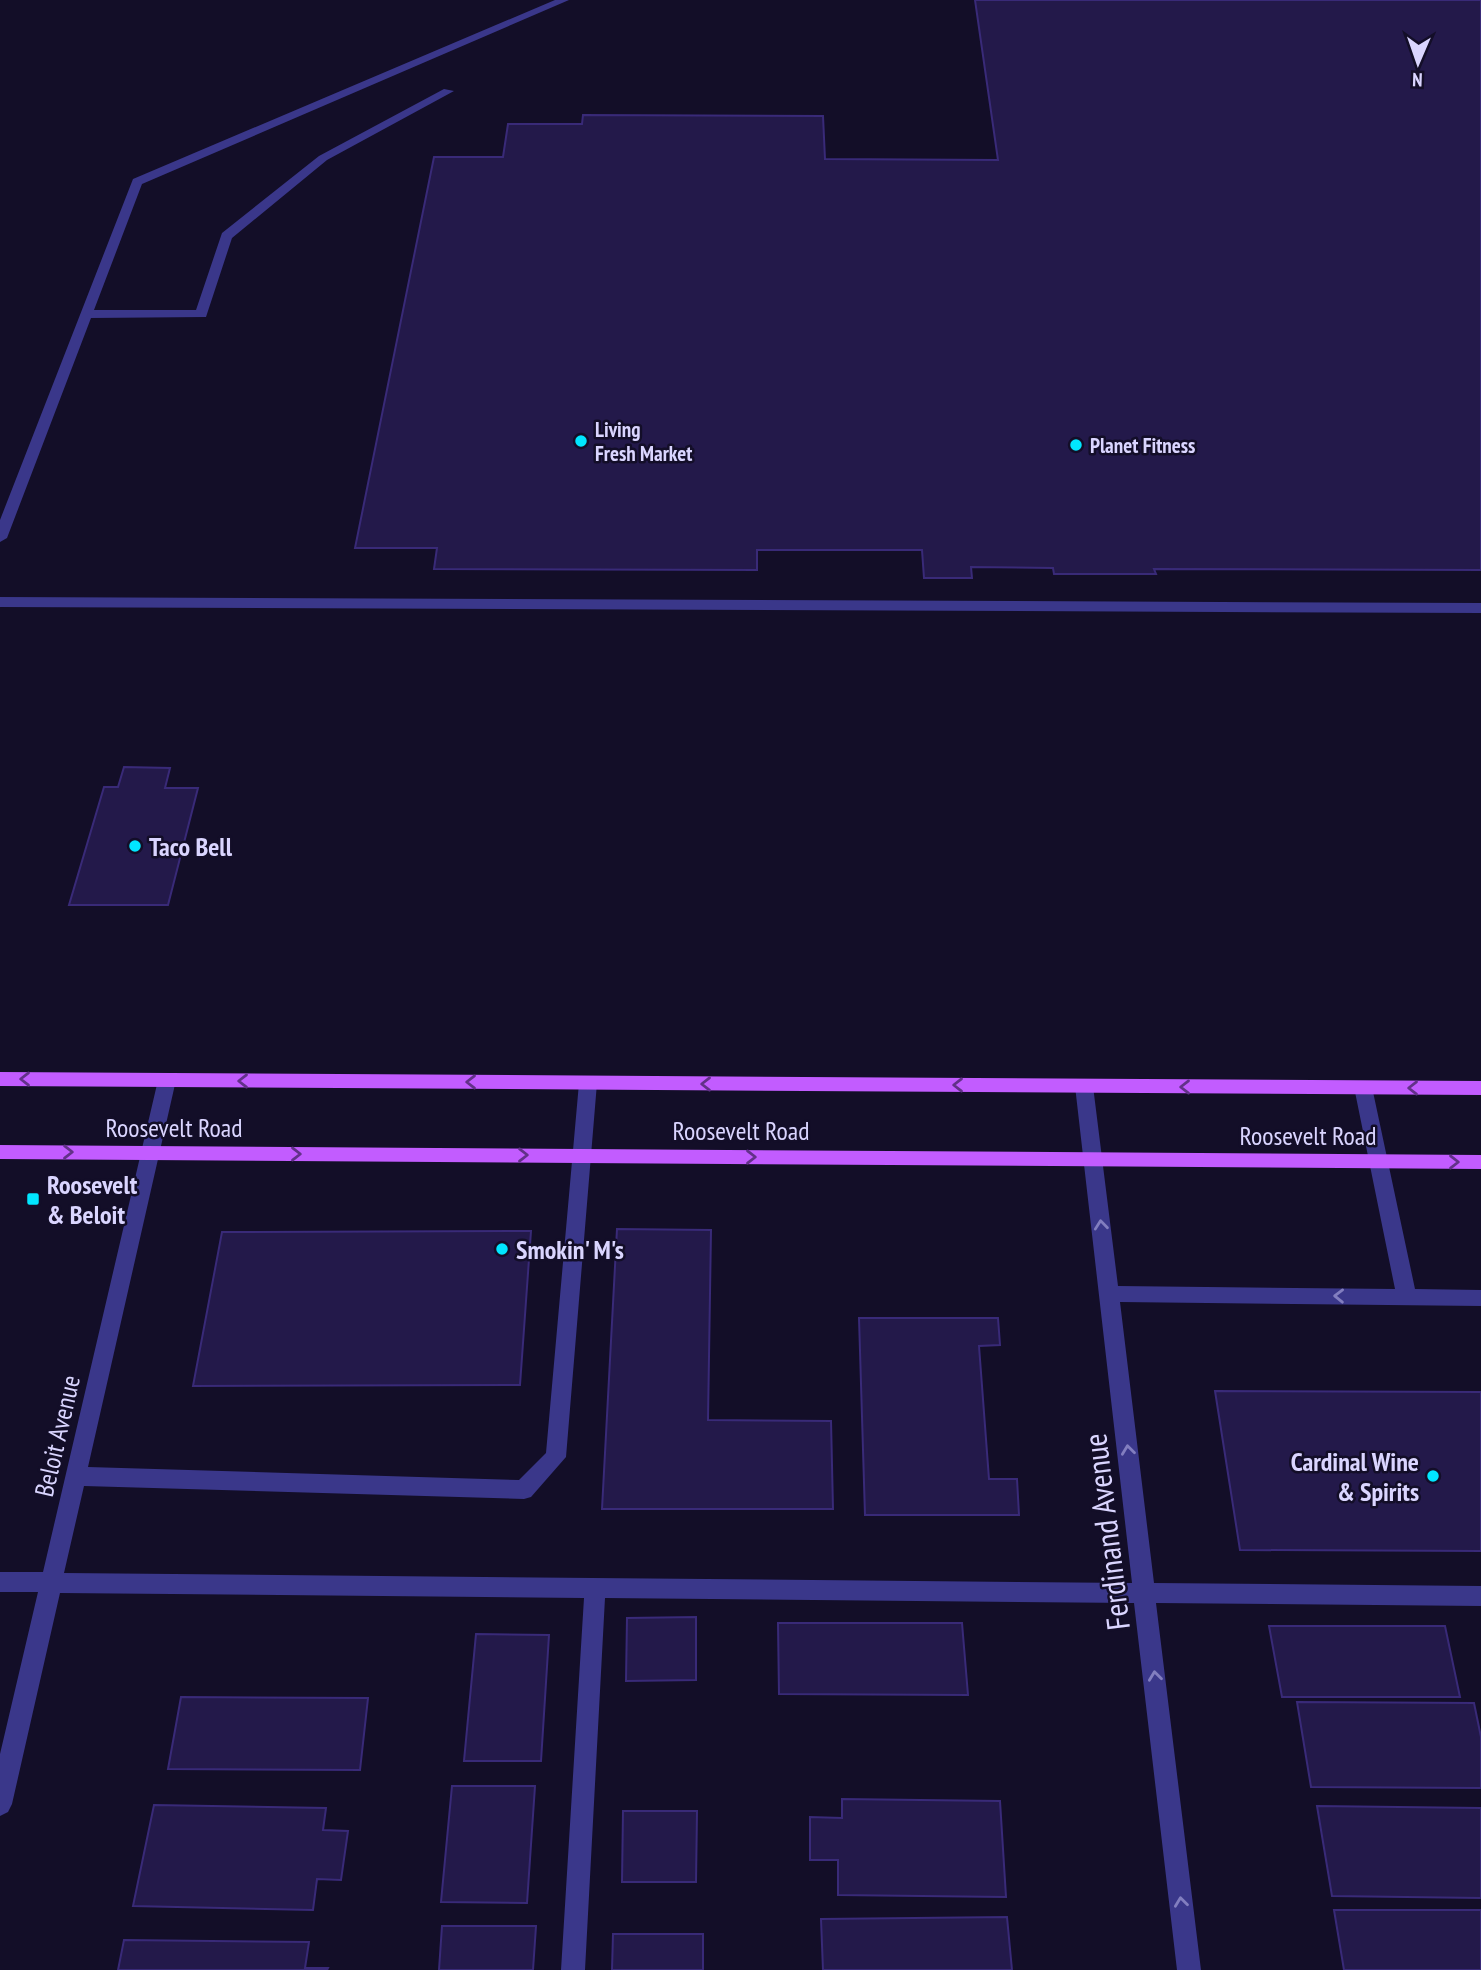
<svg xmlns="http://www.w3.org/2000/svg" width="1481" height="1970" font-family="'PT Sans Narrow',sans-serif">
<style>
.building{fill:#23194a;stroke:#392a78;stroke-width:2}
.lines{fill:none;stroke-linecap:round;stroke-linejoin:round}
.minor{fill:#3a378a;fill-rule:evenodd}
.major{fill:#c25cff;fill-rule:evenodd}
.oneway{stroke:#623189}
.oneway2{stroke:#827ebf}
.poi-dot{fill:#01e6ff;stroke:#130e28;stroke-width:2.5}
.labels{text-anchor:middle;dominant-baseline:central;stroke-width:5;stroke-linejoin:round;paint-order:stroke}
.far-poi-label{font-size:21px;font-weight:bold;fill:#dad5ff;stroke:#130e28;text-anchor:start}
.poi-label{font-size:26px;font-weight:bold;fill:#dad5ff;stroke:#130e28;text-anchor:start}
.street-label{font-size:26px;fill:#dad5ff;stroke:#130e28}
.near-street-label{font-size:32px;fill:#dad5ff;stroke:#130e28}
</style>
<rect width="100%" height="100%" fill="#130e28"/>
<!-- building -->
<g class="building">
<polygon points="975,0 1481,0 1481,570 1154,569 1156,574 1054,574 1053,568 971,567 972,578 924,578 922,550 757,550 757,570 434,569 437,548 355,548 434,157 503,157 508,124 582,124 583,115 823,116 825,159 998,160"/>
<polygon points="124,767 170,768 165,788 198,788 168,905 69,905 104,787 118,787"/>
<polygon points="617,1229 711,1230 708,1420 831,1421 833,1509 602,1509"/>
<polygon points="531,1231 520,1385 193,1386 222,1232"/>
<polygon points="859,1318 998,1318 1000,1345 979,1346 989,1479 1017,1479 1019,1515 865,1515"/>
<polygon points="1215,1391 1481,1392 1481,1551 1240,1550"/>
<polygon points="696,1617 696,1680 626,1681 627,1618"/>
<polygon points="778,1623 962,1623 968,1695 779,1694"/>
<polygon points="1269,1626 1445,1626 1460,1697 1282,1697"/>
<polygon points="476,1634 549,1635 541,1761 464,1761"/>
<polygon points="181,1697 368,1698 360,1770 168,1769"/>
<polygon points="1297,1702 1474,1703 1481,1737 1481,1788 1311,1787"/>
<polygon points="452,1786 535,1786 527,1903 441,1902"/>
<polygon points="842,1799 1000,1801 1006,1897 838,1895 838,1860 810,1860 810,1817 842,1818"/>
<polygon points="154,1805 326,1808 323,1830 348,1831 341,1880 317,1879 313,1910 133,1906"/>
<polygon points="1317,1806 1481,1808 1481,1898 1332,1896"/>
<polygon points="623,1811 697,1811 696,1882 622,1882"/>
<polygon points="1334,1910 1481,1910 1481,1970 1344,1970"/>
<polygon points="1007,1917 1012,1970 823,1970 821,1919"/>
<polygon points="442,1926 536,1926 533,1970 439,1970"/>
<polygon points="613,1934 703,1934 703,1970 612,1970"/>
<polygon points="124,1940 309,1942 305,1968 328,1968 327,1970 118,1970"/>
</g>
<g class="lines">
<!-- minor -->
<g class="minor">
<polygon points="555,0 569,0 142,184 94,310 196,310 222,233 319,156 444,89 454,91 327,160 232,238 206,317 91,318 7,538 0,542 0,520 133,179"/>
<polygon points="0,597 1481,603 1481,613 0,607"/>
<polygon points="167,1073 173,1075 176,1080 88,1467 519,1480 546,1453 579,1083 582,1078 594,1078 597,1083 566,1457 531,1497 524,1499 84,1486 64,1573 1132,1583 1075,1086 1078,1081 1090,1081 1093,1086 1118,1286 1395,1289 1354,1087 1357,1082 1369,1082 1372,1087 1415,1289 1481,1290 1481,1306 1120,1302 1154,1583 1481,1586 1481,1606 1156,1603 1201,1970 1177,1970 1134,1603 605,1598 585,1970 561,1970 584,1598 60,1593 12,1804 8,1812 0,1816 0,1754 38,1592 0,1592 0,1572 43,1572 158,1080 161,1075"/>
</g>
<!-- major -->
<g class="major">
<polygon points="0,1072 1481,1081 1481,1095 0,1086"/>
<polygon points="0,1145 1481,1155 1481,1169 0,1159"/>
</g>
</g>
<!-- one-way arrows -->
<defs><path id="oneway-chevron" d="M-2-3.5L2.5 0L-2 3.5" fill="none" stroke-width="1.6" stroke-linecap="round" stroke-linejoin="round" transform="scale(1.75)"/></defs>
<g class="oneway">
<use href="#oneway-chevron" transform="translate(25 1079) rotate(-180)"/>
<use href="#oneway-chevron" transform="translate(243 1081) rotate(-180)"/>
<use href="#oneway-chevron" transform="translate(471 1082) rotate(-180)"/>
<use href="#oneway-chevron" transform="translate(706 1084) rotate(-180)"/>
<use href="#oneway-chevron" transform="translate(958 1085) rotate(-180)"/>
<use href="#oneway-chevron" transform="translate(1185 1087) rotate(-180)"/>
<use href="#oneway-chevron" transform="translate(1413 1088) rotate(-180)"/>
<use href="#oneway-chevron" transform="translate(68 1152)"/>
<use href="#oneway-chevron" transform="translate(296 1154)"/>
<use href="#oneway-chevron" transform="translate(523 1155)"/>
<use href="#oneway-chevron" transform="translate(751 1157)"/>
<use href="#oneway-chevron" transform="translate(1454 1162)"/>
</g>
<g class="oneway2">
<use href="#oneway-chevron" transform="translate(1101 1225) rotate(-96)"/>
<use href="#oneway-chevron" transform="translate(1339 1296) rotate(-179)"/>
<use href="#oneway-chevron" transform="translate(1128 1450) rotate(-97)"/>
<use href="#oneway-chevron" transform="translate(1155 1676) rotate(-97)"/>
<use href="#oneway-chevron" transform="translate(1181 1902) rotate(-97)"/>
</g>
<!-- markers -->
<g class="poi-dot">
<circle cx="581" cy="441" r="7"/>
<circle cx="1076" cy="445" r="7"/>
<circle cx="135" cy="846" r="7"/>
<rect x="26" y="1192" width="14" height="14" rx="3.5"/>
<circle cx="502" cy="1249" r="7"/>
<circle cx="1433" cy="1476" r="7"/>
</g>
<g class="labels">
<!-- far-poi labels -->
<g class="far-poi-label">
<text x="595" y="429">Living<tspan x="595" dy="24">Fresh Market</tspan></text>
<text x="1090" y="445">Planet Fitness</text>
</g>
<!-- poi labels -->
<g class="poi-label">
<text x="149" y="846">Taco Bell</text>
<text x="47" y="1184">Roosevelt<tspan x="47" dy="30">&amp; Beloit</tspan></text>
<text x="516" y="1249">Smokin' M's</text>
<text x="1419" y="1461" text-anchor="end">Cardinal Wine<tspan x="1419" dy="30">&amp; Spirits</tspan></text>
</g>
<!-- street labels -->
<g class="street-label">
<text x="174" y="1127">Roosevelt Road</text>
<text x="741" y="1130">Roosevelt Road</text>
<text x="1308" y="1135">Roosevelt Road</text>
<text transform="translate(57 1436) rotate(-77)">Beloit Avenue</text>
</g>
<!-- near-street labels -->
<g class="near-street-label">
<text transform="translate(1106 1532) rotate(-97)">Ferdinand Avenue</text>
</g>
</g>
<!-- north arrow -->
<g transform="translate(1418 63) rotate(182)" stroke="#130e28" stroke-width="5" paint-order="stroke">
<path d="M0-5L12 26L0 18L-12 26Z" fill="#dad5ff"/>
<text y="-10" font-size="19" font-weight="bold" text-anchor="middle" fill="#dad5ff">N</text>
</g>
</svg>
